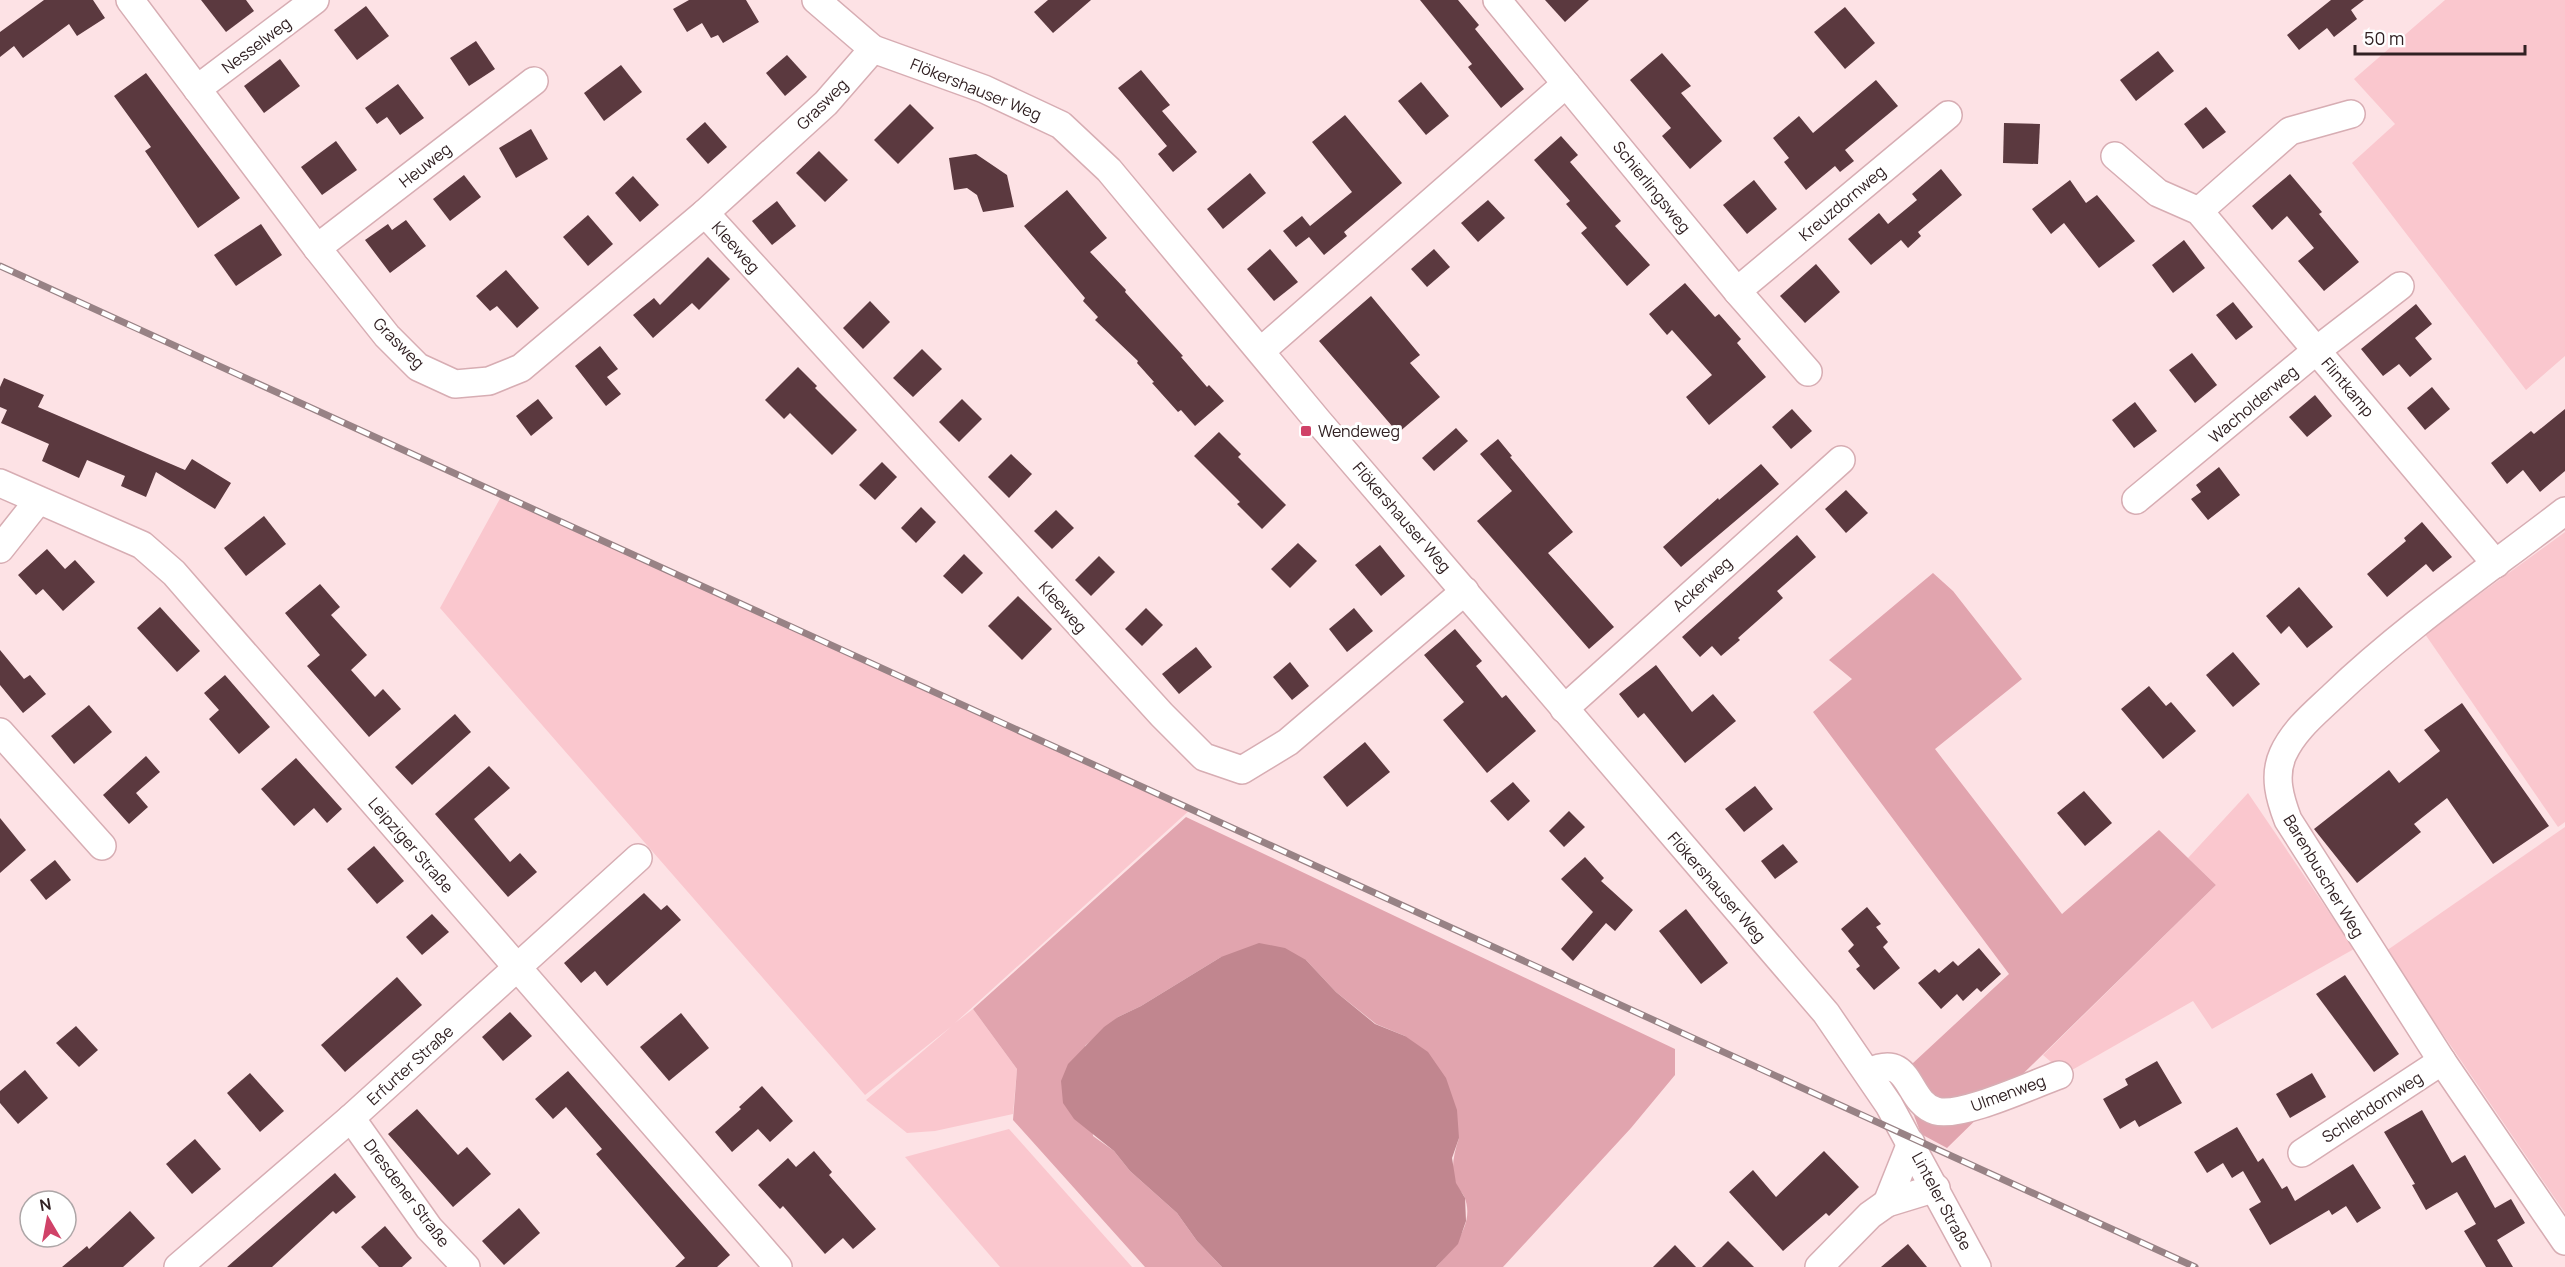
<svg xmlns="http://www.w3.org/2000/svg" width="2565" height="1267" font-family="Manrope,sans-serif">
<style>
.green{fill:#fac7ce}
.forest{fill:#e1a4ae}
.water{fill:#c1868f}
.building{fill:#5b393f}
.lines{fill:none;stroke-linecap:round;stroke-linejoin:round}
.minor-casing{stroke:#d7adb3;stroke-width:30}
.minor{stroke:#fff;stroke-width:27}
.rail-casing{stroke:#988285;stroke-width:7}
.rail{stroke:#fff;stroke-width:4.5;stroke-dasharray:14;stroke-linecap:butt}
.poi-dot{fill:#d04268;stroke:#fff;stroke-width:2}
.labels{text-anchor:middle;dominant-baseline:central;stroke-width:6;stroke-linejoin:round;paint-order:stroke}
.street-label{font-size:16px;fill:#312123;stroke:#fff}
.poi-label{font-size:16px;fill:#312123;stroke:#fff;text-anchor:start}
</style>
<rect width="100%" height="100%" fill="#fde2e5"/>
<!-- green -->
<g class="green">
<polygon points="2445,0 2565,0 2565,356 2526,390 2352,163 2395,124 2354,79"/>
<polygon points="502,495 1192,808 955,1023 973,1009 1017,1069 1013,1114 935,1131 907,1133 866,1100 952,1026 865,1095 440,608"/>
<polygon points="2565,532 2565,822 2558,827 2425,634"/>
<polygon points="2248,793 2354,949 2212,1029 2193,1001 2065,1074 2043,1055 2216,885 2188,858"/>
<polygon points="2565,827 2565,1213 2386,951"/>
<polygon points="1009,1129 1132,1267 1000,1267 905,1157"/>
</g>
<!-- forest -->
<g class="forest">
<polygon points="1933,573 1953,591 2022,679 1935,749 2062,914 2159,830 2216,885 1947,1148 1921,1134 1899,1076 2009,974 1813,712 1852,679 1829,660"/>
<path d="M 1186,817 L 1675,1049 L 1675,1075 L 1631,1128 L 1503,1267 L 1436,1267 C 1453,1249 1476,1223 1464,1196 C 1462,1192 1458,1189 1456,1184 C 1450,1169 1454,1153 1459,1138 L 1405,1036 L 1376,1024 L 1336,992 L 1306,960 L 1221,957 L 1141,1006 L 1118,1017 L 1085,1046 L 1093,1136 L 1114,1151 L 1130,1171 L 1177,1213 L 1197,1241 L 1222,1267 L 1145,1267 L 1013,1120 L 1017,1069 L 973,1009 Z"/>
</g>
<!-- water -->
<polygon class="water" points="1259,943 1285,948 1306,960 1336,992 1375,1024 1405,1036 1428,1052 1446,1078 1457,1110 1459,1138 1452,1158 1456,1183 1465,1198 1466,1221 1458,1244 1436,1267 1222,1267 1197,1241 1177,1213 1130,1171 1114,1151 1074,1119 1063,1103 1061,1081 1068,1064 1104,1027 1118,1017 1141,1006 1221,957"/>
<!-- building -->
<g class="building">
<polygon points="44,0 93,0 105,18 77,36 69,24 23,58 14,46 0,57 0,32"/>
<polygon points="201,0 246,0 254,11 226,32"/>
<polygon points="689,0 746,0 759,22 723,43 718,35 711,38 702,23 687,32 673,9"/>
<polygon points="1048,0 1091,0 1053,33 1034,12"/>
<polygon points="1420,0 1458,0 1479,25 1475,29 1524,89 1501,108 1468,67 1472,64"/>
<polygon points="1545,0 1589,0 1565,22"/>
<polygon points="2331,0 2364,0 2351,10 2357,19 2334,37 2327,28 2299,50 2287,35"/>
<polygon points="366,6 389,36 357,60 334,30"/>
<polygon points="1845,7 1875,43 1845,69 1814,32"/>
<polygon points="476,41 495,69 469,86 450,58"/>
<polygon points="2158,51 2174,71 2136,101 2120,80"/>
<polygon points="1662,53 1691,86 1681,93 1722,141 1690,169 1662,136 1671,128 1630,80"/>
<polygon points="787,55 807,77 785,96 766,73"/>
<polygon points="280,59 300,86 264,113 244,86"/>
<polygon points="621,65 642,92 604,121 584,93"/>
<polygon points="1141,70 1170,105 1162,111 1197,152 1173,172 1158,154 1167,146 1118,88"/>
<polygon points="146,73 240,198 198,228 145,151 151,147 114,96"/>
<polygon points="1876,80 1898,106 1845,150 1854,161 1840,172 1835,166 1806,190 1784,162 1789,158 1773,138 1799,116 1813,133"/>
<polygon points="1421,82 1449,116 1426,135 1398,101"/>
<polygon points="398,84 424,118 400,135 387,117 377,124 365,108"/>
<polygon points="910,104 934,128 898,164 874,140"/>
<polygon points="2206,107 2226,132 2203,149 2184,124"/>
<polygon points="1345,115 1402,183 1344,232 1347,236 1324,255 1309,237 1296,247 1283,231 1302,216 1310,226 1352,192 1312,142"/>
<polygon points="705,122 727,147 708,164 686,139"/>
<polygon points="2004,123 2040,124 2038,164 2003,163"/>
<polygon points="531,129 548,159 516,178 499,148"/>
<polygon points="1561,136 1578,155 1570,162 1621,221 1615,226 1650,265 1627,286 1581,233 1587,228 1566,204 1570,201 1534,160"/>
<polygon points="336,141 357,170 322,195 301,167"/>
<polygon points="819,151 848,180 825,202 796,173"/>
<polygon points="976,154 1007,175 1014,207 983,212 977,195 967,188 954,190 949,158"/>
<polygon points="1941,169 1962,195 1918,232 1921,236 1908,248 1901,240 1871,265 1848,239 1879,213 1888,224 1917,200 1912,194"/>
<polygon points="1250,173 1266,193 1223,229 1207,209"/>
<polygon points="2290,174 2322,212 2319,214 2359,262 2324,291 2298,261 2314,248 2287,216 2272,230 2252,206"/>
<polygon points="464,175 481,197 450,221 433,199"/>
<polygon points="633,176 659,205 640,222 615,193"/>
<polygon points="1754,180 1777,209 1747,234 1723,205"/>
<polygon points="2070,180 2086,203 2097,195 2135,241 2099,268 2064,223 2051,234 2032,209"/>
<polygon points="1067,190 1107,238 1090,252 1126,290 1125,292 1183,356 1181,357 1207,387 1209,385 1224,401 1195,426 1181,410 1178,412 1152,383 1154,382 1137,363 1138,361 1095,320 1098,317 1083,301 1085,298 1024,226"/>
<polygon points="1488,200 1505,218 1478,242 1461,223"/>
<polygon points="777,201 796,226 772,245 752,221"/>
<polygon points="588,215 613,244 588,266 563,237"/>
<polygon points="406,220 426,246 390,273 365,240 388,224 392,230"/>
<polygon points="261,224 282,255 236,286 214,255"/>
<polygon points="2184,240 2205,268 2173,293 2152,265"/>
<polygon points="1270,249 1298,282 1274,301 1247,269"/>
<polygon points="1434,249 1450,267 1427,287 1411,269"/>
<polygon points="708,257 730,279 699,310 692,303 653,338 633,315 654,298 660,305"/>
<polygon points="1816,264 1840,292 1805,323 1780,296"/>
<polygon points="506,270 539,308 517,328 497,306 490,311 476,296"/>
<polygon points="1685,283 1715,317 1719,314 1741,339 1737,343 1766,377 1709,425 1686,397 1712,375 1672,330 1667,335 1649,314"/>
<polygon points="1371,296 1420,355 1410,363 1440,397 1398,433 1319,341"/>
<polygon points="870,301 890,322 863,349 843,328"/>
<polygon points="2233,302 2253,327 2236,340 2216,315"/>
<polygon points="2416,304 2432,324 2415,338 2432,359 2410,377 2399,364 2383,376 2361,349"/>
<polygon points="600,346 618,369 607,377 621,394 606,406 575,366"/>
<polygon points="922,349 942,369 913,397 893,378"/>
<polygon points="2192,353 2217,385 2195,403 2169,370"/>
<polygon points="798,367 817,386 815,388 857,430 832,455 790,413 784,419 765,400"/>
<polygon points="4,378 44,395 38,407 185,470 192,459 231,483 215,509 156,472 146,497 121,486 125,476 87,460 79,478 42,461 49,444 1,423 7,410 0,407 0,387"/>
<polygon points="2432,387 2450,409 2425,430 2407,408"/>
<polygon points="2315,395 2332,416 2307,437 2289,417"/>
<polygon points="538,399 553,418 531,436 516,416"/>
<polygon points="962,399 982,419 959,442 939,422"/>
<polygon points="2135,402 2157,431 2134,448 2112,420"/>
<polygon points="1792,409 1812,431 1791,449 1772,427"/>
<polygon points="2565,409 2565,471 2540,492 2523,470 2507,484 2491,463 2531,431 2534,434"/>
<polygon points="1456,428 1468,441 1434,471 1422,458"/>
<polygon points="1219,432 1241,454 1238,457 1286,505 1262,529 1237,504 1240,502 1194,456"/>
<polygon points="1498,439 1512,456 1510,457 1573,532 1548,553 1614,627 1589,649 1477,521 1512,491 1480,454"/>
<polygon points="1011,454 1032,474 1009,498 988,477"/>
<polygon points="882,462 897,477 875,500 859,485"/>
<polygon points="1761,464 1779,484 1681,567 1663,547 1718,498 1719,500"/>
<polygon points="2219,467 2240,495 2208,520 2191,499 2201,492 2196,485"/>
<polygon points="1846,490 1868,513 1846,533 1825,509"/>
<polygon points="921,507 936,522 916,543 901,528"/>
<polygon points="1056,510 1074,528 1052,549 1034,531"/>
<polygon points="264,516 286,544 246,576 224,548"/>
<polygon points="2422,522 2452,557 2433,572 2426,564 2387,597 2367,574 2406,541 2404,538"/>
<polygon points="1797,535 1816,557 1777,591 1783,598 1738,638 1740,640 1721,656 1712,646 1700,657 1682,637"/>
<polygon points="1298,543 1317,561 1290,588 1271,569"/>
<polygon points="1380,545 1405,576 1381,596 1355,565"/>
<polygon points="47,549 65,569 75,560 95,582 63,611 43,589 36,595 18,575"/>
<polygon points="964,554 983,573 962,594 943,576"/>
<polygon points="1099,556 1115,572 1091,596 1075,580"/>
<polygon points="320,584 340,607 331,615 367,655 351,670 375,697 383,689 401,709 369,737 307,666 320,655 285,613"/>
<polygon points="2299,587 2333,627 2307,648 2289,626 2281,634 2266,616"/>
<polygon points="1018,596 1052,629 1022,660 988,626"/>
<polygon points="160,607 200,651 177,672 137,628"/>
<polygon points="1146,608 1163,625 1142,646 1125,629"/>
<polygon points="1354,608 1373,631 1347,652 1329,629"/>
<polygon points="1455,629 1482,661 1476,666 1502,698 1506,695 1536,731 1487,773 1443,720 1464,702 1424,655"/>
<polygon points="1196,647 1212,667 1179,694 1162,674"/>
<polygon points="0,650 24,679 30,675 46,694 23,713 0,685"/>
<polygon points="2233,652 2260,684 2233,707 2206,675"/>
<polygon points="1290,662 1309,686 1292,700 1273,677"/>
<polygon points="1656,665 1692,712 1713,694 1736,721 1685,763 1644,713 1638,718 1619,694"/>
<polygon points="225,675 270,727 239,754 209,719 219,710 204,693"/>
<polygon points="2149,686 2166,706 2171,702 2196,731 2163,759 2121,709"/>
<polygon points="2462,703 2549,826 2493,864 2447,798 2414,824 2421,832 2357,883 2314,829 2389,770 2399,783 2440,751 2424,730"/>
<polygon points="89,705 112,732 74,764 51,736"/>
<polygon points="455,714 471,732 412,785 395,767"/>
<polygon points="1365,742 1390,772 1347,807 1323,777"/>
<polygon points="146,756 160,772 136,793 148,807 129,824 103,795"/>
<polygon points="296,758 342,809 327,823 314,808 294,826 261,789"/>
<polygon points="489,766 510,788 474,819 510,862 520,853 537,872 508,897 435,814"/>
<polygon points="1513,782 1530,801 1508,821 1490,801"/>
<polygon points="1755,786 1773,809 1744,832 1725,809"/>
<polygon points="2084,791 2112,823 2085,846 2057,813"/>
<polygon points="1569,811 1585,827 1564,847 1549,831"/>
<polygon points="0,818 26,850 0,873"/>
<polygon points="1783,844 1798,862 1775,879 1761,861"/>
<polygon points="374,846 404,881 377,904 347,869"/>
<polygon points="1585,857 1604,878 1601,881 1633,910 1615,931 1606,923 1573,961 1561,949 1593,912 1561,879"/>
<polygon points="55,860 71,880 46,900 30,880"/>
<polygon points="644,893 661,910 667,905 681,920 607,986 595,971 581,983 564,963"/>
<polygon points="1867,907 1881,924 1876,927 1888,942 1883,947 1900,968 1874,990 1856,969 1860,966 1848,951 1854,945 1841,929"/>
<polygon points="1686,909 1728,963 1701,984 1659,931"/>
<polygon points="432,914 449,932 422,955 406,937"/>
<polygon points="1979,948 2001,974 1981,992 1977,988 1963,1001 1957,994 1941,1009 1918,983 1935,969 1939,973 1953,961 1958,966"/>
<polygon points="2345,975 2399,1054 2374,1072 2316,994"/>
<polygon points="397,977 422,1005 345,1072 321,1045"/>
<polygon points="510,1012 532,1036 503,1061 482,1037"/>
<polygon points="681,1013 709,1048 669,1081 640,1047"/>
<polygon points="76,1026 98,1050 79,1067 56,1043"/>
<polygon points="2157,1061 2182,1103 2139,1127 2135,1120 2120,1129 2103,1099 2128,1085 2125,1079"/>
<polygon points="25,1070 48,1098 18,1124 0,1103 0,1091"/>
<polygon points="568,1071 730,1255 717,1267 675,1267 685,1258 596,1154 602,1149 566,1107 553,1119 535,1099"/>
<polygon points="250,1073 284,1111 260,1132 227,1093"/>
<polygon points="2312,1073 2326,1097 2290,1118 2276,1094"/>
<polygon points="762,1086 793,1121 770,1142 758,1129 732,1152 715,1132 741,1109 739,1107"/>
<polygon points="417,1109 458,1155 467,1147 491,1174 453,1207 388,1134"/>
<polygon points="2422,1110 2452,1163 2465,1155 2495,1208 2511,1199 2525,1223 2497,1240 2513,1267 2486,1267 2464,1231 2476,1224 2457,1192 2426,1210 2412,1185 2415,1184 2384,1132"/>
<polygon points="2237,1127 2258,1162 2263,1158 2282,1189 2287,1186 2295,1201 2353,1164 2381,1208 2357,1223 2346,1206 2332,1215 2329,1210 2270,1245 2249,1209 2261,1202 2243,1171 2232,1178 2223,1163 2207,1173 2194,1152"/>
<polygon points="195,1139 221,1169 192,1194 166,1164"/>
<polygon points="814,1151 832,1172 829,1175 876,1229 853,1249 843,1238 825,1254 783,1206 780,1209 758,1185 788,1158 796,1167"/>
<polygon points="1824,1151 1859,1187 1829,1216 1826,1213 1783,1251 1729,1192 1753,1170 1776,1197"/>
<polygon points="335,1173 356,1197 336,1214 333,1211 272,1267 227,1267"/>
<polygon points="519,1208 540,1233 504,1265 482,1241"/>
<polygon points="130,1211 155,1238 123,1267 62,1267 87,1246 89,1249"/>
<polygon points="385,1226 412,1258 402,1267 379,1267 361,1247"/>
<polygon points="1728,1241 1754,1267 1702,1267"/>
<polygon points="1908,1244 1927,1267 1881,1267"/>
<polygon points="1675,1245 1696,1267 1653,1267"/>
</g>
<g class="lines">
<!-- minor casing -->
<g class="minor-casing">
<g id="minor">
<polyline points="130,0 317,248 387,336 418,367 455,384 489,381 521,368 705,213 826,103 873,49"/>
<polyline points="816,0 873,49 984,89 1061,125 1109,170 1318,421 1826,1013 1889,1105 1977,1267"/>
<polyline points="1497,0 1737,291 1808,372"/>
<polyline points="197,89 315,0"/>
<polyline points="2115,156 2158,193 2199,211 2496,564"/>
<polyline points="2199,211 2290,131 2351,114"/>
<polyline points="705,213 1162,715 1204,757 1242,770 1288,742 1465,591"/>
<polyline points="317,248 534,81"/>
<polyline points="1737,291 1948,115"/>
<polyline points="1261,351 1566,84"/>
<polyline points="0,483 142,545 174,573 778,1267"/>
<polyline points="2136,500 2317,350 2400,286"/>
<path d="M 2565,511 C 2487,571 2404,628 2333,696 C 2314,714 2294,730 2283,754 C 2273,776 2280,799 2288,820 L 2442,1061 L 2565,1241"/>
<polyline points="0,549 38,501"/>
<polyline points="1564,709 1841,460"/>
<polyline points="0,732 102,846"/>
<path d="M 1869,1072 C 1913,1051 1905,1102 1936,1111 C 1961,1118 2033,1084 2059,1075"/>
<polyline points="351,1118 429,1228 466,1267"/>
<polyline points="2302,1153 2442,1061"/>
<polyline points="1887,1203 1911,1143"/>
<polyline points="178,1267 351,1118 638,858"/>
<polyline points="1819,1267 1870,1215 1887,1203 1936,1188"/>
</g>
</g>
<!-- minor -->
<use href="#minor" class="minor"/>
<!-- rail casing -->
<g class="rail-casing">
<polyline id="rail" points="0,266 2195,1267"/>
</g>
<!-- rail -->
<use href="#rail" class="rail"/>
</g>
<!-- markers -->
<rect class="poi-dot" x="1300" y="425" width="12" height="12" rx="3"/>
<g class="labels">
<!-- street labels -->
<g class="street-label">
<text transform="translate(256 45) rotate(-37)">Nesselweg</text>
<text transform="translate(976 89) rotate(22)">Flökershauser Weg</text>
<text transform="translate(822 104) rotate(-45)">Grasweg</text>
<text transform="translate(425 165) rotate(-38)">Heuweg</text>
<text transform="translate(1652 187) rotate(51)">Schierlingsweg</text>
<text transform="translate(1842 203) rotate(-40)">Kreuzdornweg</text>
<text transform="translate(736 247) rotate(48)">Kleeweg</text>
<text transform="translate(399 343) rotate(45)">Grasweg</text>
<text transform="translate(2348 387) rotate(50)">Flintkamp</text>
<text transform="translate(2253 404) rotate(-40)">Wacholderweg</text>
<text transform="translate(1402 517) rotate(49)">Flökershauser Weg</text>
<text transform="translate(1702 584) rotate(-42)">Ackerweg</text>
<text transform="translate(1063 607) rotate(48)">Kleeweg</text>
<text transform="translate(411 845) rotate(49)">Leipziger Straße</text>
<text transform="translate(2324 876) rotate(59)">Barenbuscher Weg</text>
<text transform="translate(1717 887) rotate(49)">Flökershauser Weg</text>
<text transform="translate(410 1065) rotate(-42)">Erfurter Straße</text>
<text transform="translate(2008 1093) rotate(-20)">Ulmenweg</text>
<text transform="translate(2372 1107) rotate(-33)">Schlehdornweg</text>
<text transform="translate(407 1193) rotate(53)">Dresdener Straße</text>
<text transform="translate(1942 1201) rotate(62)">Linteler Straße</text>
</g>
<!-- poi labels -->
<g class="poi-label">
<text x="1318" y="431">Wendeweg</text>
</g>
</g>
<!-- north arrow -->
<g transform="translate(48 1219) rotate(350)"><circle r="28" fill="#ffffff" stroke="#ada6a7" stroke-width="1.5"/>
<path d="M0-4.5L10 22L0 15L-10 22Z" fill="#d04268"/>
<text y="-9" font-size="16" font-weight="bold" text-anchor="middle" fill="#312123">N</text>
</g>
<!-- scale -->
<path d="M2355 45v9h170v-9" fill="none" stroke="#312123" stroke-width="3"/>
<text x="2364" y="45" font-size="18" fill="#312123" stroke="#ffffff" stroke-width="4.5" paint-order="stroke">50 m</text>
</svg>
